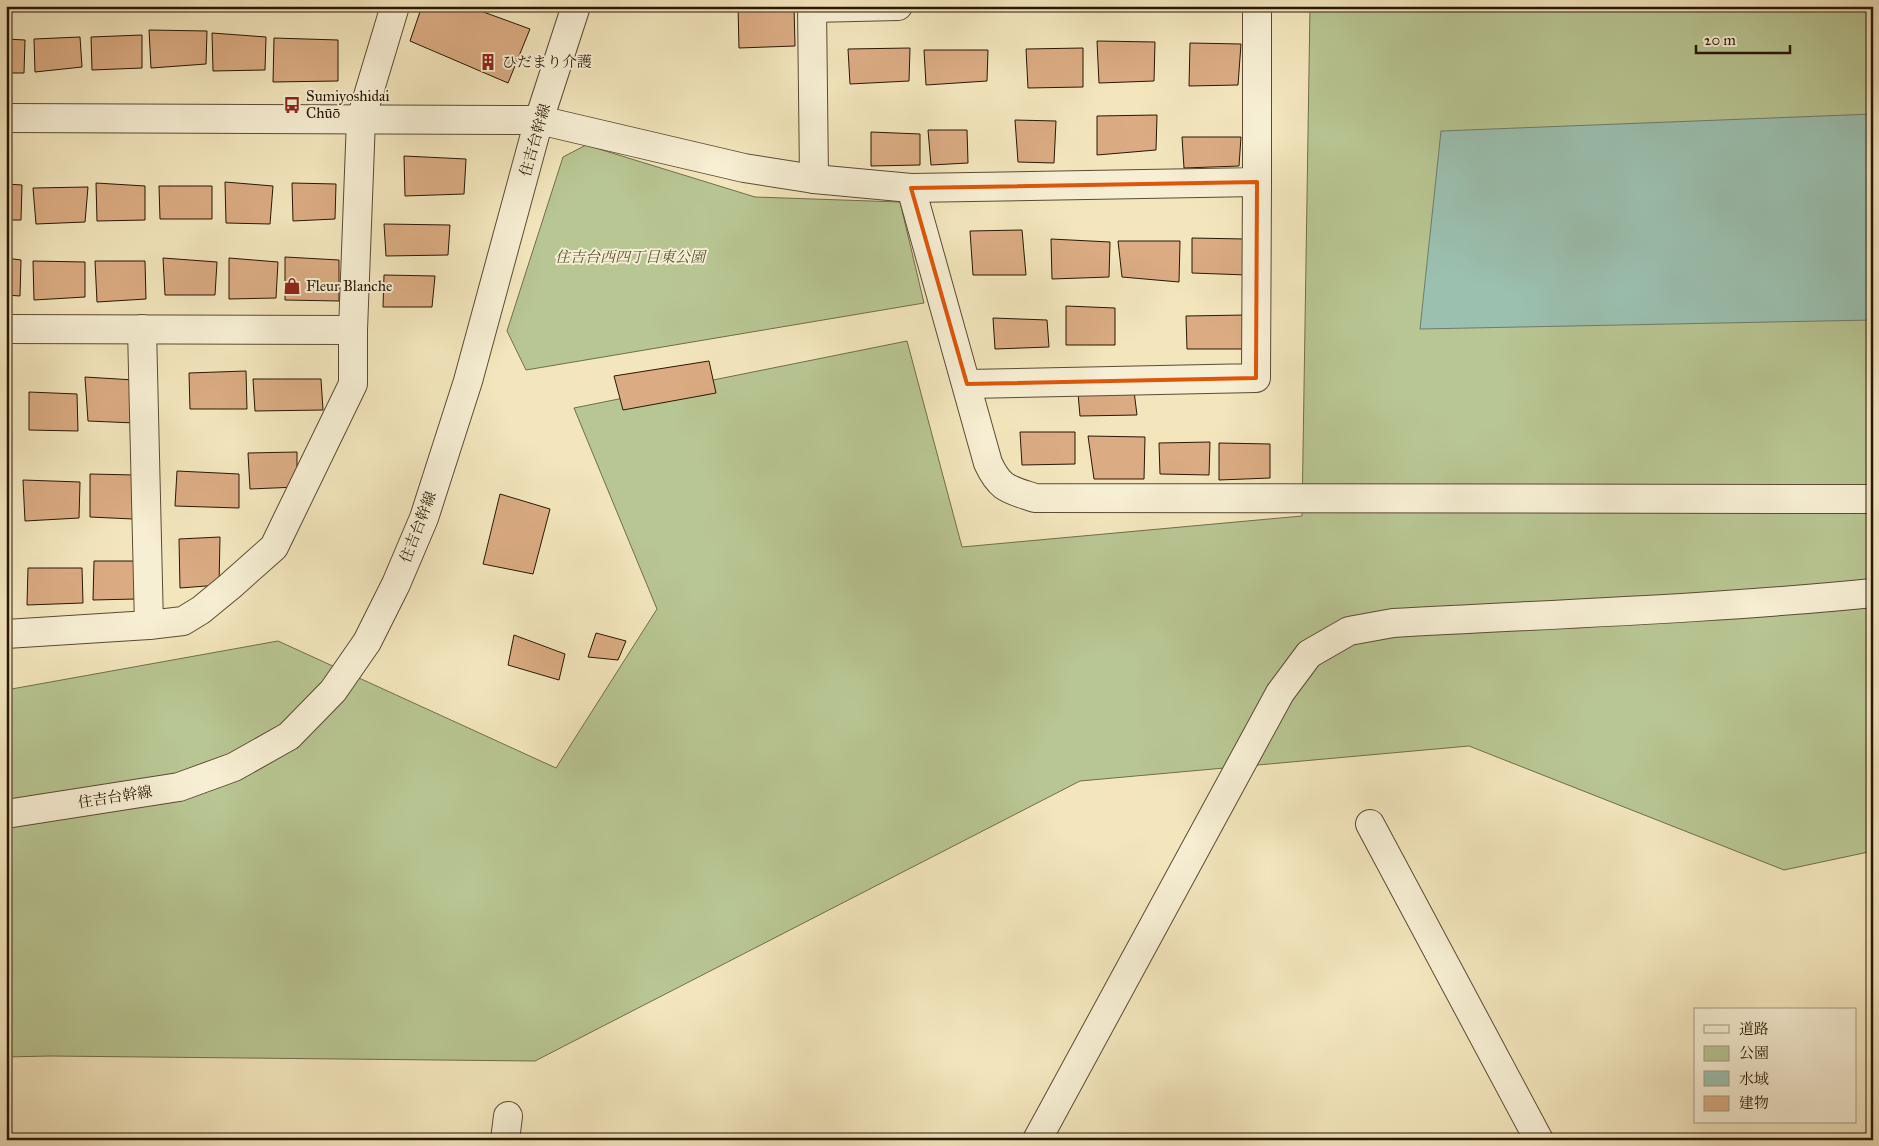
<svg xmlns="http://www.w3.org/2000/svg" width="1879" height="1146" font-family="'IM FELL Great Primer','Noto Serif JP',serif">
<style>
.green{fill:#b8c693;stroke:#706e4a}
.water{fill:#9bc0b0;stroke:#6d7c6a}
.building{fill:#dbac83;stroke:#281702}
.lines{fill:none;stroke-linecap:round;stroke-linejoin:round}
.minor-casing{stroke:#5b4b31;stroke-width:30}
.tertiary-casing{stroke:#5b4b31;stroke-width:30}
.minor{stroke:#f7efd4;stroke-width:28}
.tertiary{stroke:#f7efd4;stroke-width:28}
.marked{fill:none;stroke:#de560c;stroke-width:4;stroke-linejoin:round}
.labels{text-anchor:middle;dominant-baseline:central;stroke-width:4;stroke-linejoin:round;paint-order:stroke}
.poi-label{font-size:15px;fill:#281702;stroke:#f7efd4;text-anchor:start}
.street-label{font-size:15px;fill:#281702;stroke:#f7efd4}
.park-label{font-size:15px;font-style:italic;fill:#5a5435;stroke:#f7efd4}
</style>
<rect width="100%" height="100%" fill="#f3e6bd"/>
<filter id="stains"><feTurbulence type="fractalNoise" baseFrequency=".004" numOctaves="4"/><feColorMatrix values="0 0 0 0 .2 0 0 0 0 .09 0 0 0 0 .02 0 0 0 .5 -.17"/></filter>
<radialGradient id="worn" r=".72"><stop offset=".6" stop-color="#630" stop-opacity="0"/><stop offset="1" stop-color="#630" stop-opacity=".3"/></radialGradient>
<!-- green -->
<g class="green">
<polygon points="1310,6 1873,6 1873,851 1784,870 1469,746 1080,781 535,1061 50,1056 6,1057 6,690 278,641 556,768 657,609 574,408 907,341 962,547 1302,516"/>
<polygon points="586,145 755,197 900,202 924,303 526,370 507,331 563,157"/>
</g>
<!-- water -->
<polygon class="water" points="1873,114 1873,320 1420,329 1441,131"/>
<!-- building -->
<g class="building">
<polygon points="210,6 253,6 253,7 210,8"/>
<rect x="273" y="6" width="53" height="1"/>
<polygon points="422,6 467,6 530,29 508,83 410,41"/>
<polygon points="738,6 794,6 795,46 739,48"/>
<polygon points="149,30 207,31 206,64 151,68"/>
<polygon points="212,33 266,37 265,70 213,71"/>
<polygon points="142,35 142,68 92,70 91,37"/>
<polygon points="80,37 82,67 35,72 34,39"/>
<polygon points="274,38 338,40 338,81 273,82"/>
<polygon points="6,39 25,40 24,73 6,73"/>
<polygon points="1097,41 1155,42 1154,81 1099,83"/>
<polygon points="1190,43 1241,44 1238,85 1189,86"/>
<polygon points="910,48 909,81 850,84 848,49"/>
<polygon points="1083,48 1083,87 1028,88 1026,49"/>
<polygon points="924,50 988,50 987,81 926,85"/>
<polygon points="1157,115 1156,150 1097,155 1097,116"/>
<polygon points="1015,120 1056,121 1054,163 1018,162"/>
<polygon points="928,130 967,130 968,163 931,165"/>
<polygon points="871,132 920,134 920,165 871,166"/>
<polygon points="1182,137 1241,137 1239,166 1184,168"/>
<polygon points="404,156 466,159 464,194 405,196"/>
<polygon points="225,182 273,186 270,224 226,223"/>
<polygon points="96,183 145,186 145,220 97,221"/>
<polygon points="292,183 336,184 335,219 293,221"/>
<polygon points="6,184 22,185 21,220 6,220"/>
<polygon points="159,186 212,186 212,219 160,219"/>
<polygon points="88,187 85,222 36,224 33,188"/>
<polygon points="384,224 450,225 448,255 386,256"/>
<polygon points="1022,230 1026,275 973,275 970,231"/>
<polygon points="1192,238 1245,239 1247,275 1192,273"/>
<polygon points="1051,239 1110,242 1109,277 1052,279"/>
<polygon points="1118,241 1180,241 1179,282 1122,277"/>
<polygon points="285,257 339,260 339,301 285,300"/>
<polygon points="6,258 21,260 20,296 6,295"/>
<polygon points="163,258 217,262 215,295 165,295"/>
<polygon points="229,258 278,262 276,298 229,299"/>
<polygon points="33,261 85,262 85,297 34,300"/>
<polygon points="95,261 145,261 146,299 97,302"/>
<polygon points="384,275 435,276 432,307 383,307"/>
<polygon points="1066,306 1115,308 1115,345 1066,345"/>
<polygon points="1246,315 1247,349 1187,349 1186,316"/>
<polygon points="993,318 1047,320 1049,347 995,349"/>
<polygon points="709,361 716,393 623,410 614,376"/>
<polygon points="246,371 247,409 190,409 189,373"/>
<polygon points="85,377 134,380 135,423 88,421"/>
<polygon points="253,379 321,379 323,410 255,411"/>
<polygon points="1134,391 1137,415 1080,416 1078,393"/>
<polygon points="29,392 77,394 78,431 29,430"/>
<polygon points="1020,432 1075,432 1075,464 1022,465"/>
<polygon points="1088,436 1145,437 1144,479 1094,479"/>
<polygon points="1210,442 1209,475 1160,474 1159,443"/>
<polygon points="1219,443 1270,444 1270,478 1219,480"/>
<polygon points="297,452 297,487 250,489 248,453"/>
<polygon points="177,471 239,474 239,508 175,506"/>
<polygon points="90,474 135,475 133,519 90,517"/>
<polygon points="23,480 80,482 79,518 25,521"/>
<polygon points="500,494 550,509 533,574 483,564"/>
<polygon points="220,537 219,585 180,588 179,539"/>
<polygon points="94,561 137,561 136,599 93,600"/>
<polygon points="28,568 82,568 83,603 27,605"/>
<polygon points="596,633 626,641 618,660 588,657"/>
<polygon points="514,635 565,654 559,680 508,665"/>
</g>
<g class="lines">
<!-- minor casing -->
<g class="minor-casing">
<g id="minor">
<polyline points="812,6 814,179"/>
<polyline points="812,8 898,6"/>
<polyline points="539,120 744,168 814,179 911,188 1257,182 1257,6"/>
<path d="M 911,188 L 988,463 C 1000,489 1008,489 1035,498 L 1873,499"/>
<polyline points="6,329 353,330"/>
<polyline points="142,329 149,625"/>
<polyline points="967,384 1256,378 1257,182"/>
<polyline points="6,634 149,625 183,621 201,610 229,587 274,547 353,384 353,330 361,119 395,6"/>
<polyline points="1370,824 1539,1140"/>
<polyline points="505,1140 508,1116"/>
<path d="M 1037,1140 L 1280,693 L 1309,654 L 1349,631 L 1393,623 C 1553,614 1713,609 1873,593"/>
</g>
</g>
<!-- tertiary casing -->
<g class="tertiary-casing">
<g id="tertiary">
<polyline points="6,118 539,120"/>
<polyline points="6,814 179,787 234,767 289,736 333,691 367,642 396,584 424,518 468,381 539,120 576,6"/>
</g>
</g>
<!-- minor -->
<use href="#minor" class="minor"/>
<!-- tertiary -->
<use href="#tertiary" class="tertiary"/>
</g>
<!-- marked area -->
<path class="marked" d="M 1257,182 L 1256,378 L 967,384 L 911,188 Z"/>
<!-- icons -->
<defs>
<g id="building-bare" transform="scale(1.35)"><path d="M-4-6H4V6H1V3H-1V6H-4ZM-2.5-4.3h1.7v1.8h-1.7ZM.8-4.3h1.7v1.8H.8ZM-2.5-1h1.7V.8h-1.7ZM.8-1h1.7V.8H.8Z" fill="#8f2418" stroke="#f7efd4" stroke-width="2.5" paint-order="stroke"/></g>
<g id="bus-bare" transform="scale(1.35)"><path d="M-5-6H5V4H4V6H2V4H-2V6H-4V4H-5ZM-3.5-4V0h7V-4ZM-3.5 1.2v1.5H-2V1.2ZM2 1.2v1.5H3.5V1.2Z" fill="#8f2418" stroke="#f7efd4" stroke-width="2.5" paint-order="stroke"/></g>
<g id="shop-bare" transform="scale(1.35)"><path d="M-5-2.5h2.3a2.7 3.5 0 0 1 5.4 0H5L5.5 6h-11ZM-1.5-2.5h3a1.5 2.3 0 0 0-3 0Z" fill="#8f2418" stroke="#f7efd4" stroke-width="2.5" paint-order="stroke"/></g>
</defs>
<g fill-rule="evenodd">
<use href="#building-bare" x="488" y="62"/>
<use href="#bus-bare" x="292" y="105"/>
<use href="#shop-bare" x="292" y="286"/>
</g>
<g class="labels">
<!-- poi labels -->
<g class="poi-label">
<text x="502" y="62">ひだまり介護</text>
<text x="306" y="96">Sumiyoshidai<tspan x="306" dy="17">Chūō</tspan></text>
<text x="306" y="286">Fleur Blanche</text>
</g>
<!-- street labels -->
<g class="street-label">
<text transform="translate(535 140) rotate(-74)">住吉台幹線</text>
<text transform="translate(418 527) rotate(-69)">住吉台幹線</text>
<text transform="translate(115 797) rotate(-9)">住吉台幹線</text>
</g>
<!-- park labels -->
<g class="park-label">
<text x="630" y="257">住吉台西四丁目東公園</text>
</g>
</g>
<!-- margin -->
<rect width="1879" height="1146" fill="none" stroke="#f3e6bd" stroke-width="25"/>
<rect x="8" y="8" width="1864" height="1131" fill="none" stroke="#281702" stroke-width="2.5"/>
<rect x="12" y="12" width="1854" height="1121" fill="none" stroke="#281702"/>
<!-- legend -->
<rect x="1694" y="1008" width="162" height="115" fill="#f7efd4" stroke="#a49980"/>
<rect x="1704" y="1025" width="25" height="8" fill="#f7efd4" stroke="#a49980"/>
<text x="1739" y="1034" font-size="15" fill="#281702">道路</text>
<rect x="1704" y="1046" width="25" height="15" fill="#b8c693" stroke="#a49980"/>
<text x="1739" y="1058" font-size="15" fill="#281702">公園</text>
<rect x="1704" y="1071" width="25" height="15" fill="#9bc0b0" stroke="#a49980"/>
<text x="1739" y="1084" font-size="15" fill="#281702">水域</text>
<rect x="1704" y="1096" width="25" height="15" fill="#dbac83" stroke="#a49980"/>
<text x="1739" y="1108" font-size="15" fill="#281702">建物</text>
<!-- scale -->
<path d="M1696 45v8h94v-8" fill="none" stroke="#281702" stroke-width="2.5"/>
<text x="1704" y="45" font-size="15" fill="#281702" stroke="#f7efd4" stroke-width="4" paint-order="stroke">20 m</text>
<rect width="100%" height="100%" filter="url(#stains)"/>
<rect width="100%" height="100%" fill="url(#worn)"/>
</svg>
